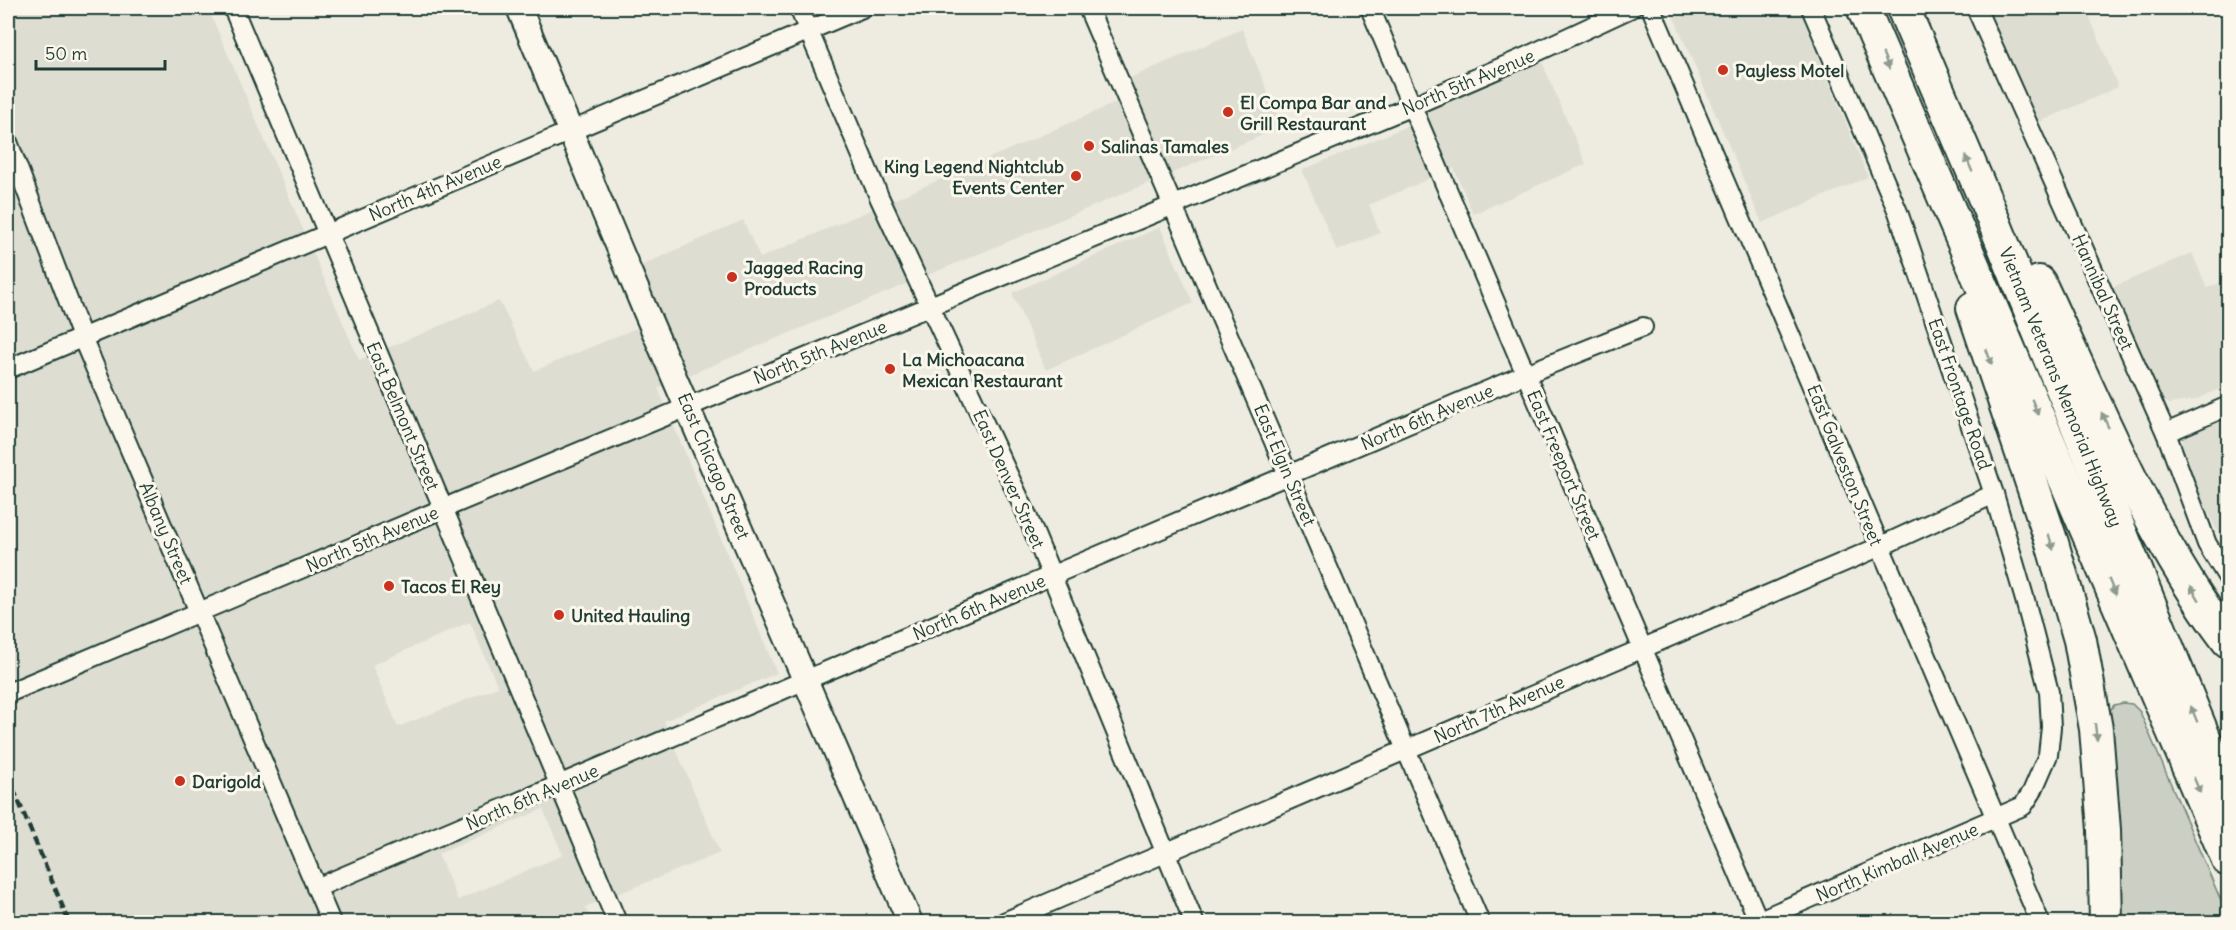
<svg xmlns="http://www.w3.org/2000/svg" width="2236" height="930" font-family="Delius,sans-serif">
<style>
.built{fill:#ddddd2;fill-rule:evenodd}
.green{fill:#cbcfc4;stroke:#75867c;stroke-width:1.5}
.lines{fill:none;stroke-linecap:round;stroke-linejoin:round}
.street-casing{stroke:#1f3d34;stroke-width:22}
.secondary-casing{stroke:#1f3d34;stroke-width:28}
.highway-casing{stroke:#1f3d34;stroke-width:36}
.street{stroke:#fbf7ec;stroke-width:18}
.secondary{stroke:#fbf7ec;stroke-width:24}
.highway{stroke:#fbf7ec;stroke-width:32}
.rail{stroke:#1f3d34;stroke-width:4.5;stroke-dasharray:9 4.5;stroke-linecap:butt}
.oneway{fill:#8d9a90}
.poi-dot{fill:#c8321e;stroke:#fbf7ec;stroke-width:2}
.labels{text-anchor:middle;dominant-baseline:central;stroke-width:6;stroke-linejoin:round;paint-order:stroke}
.poi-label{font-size:18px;font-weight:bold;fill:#1f3d34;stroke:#fbf7ec;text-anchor:start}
.street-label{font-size:18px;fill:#1f3d34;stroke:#fbf7ec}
</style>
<rect width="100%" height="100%" fill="#eeece1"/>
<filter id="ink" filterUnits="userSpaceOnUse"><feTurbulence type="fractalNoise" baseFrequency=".0167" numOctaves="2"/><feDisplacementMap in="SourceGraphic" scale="12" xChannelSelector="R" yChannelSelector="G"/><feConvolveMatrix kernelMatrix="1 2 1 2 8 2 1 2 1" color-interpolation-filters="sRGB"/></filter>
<g filter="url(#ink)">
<!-- built -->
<g class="built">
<path d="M 8,8 L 208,8 L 359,360 L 499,301 L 534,371 L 660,318 L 638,267 L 743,220 L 760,258 L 1136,94 L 1130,78 L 1242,29 L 1282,127 L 658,388 L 777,673 L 664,721 L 720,853 L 585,907 L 592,922 L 8,922 ZM 470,622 L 498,687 L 398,727 L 372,665 ZM 543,809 L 563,855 L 458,900 L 438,854 Z"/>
<polygon points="1670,8 1799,8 1868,177 1762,223"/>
<polygon points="1980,8 2086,8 2118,87 2033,125"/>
<polygon points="1541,60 1586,164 1473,214 1454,168 1369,205 1380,233 1337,251 1302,170 1403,128 1430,108"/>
<polygon points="1160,227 1193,303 1046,370 1012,293"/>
<polygon points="2192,253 2207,288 2228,280 2228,385 2195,400 2169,404 2158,399 2106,290"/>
<polygon points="2228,414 2228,552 2181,459 2180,446 2184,437 2193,429"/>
</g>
<!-- green -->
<polygon class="green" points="2123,703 2132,704 2140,712 2228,917 2228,922 2123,922 2107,715 2114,705"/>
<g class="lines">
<!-- street casing -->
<g class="street-casing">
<g id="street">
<polyline points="233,8 617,922"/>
<polyline points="799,8 880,199 1026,513 1194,922"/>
<polyline points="1088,8 1480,922"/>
<polyline points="1370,8 1759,922"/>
<polyline points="1651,8 2040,922"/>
<polyline points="1976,8 2166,433 2207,544 2228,578"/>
<polyline points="8,142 82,337 331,922"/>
<polyline points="8,369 862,8"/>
<polyline points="2166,433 2228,406"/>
<polyline points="8,693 442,509 1412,106 1530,55 1631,8"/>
<polyline points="316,888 1526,374 1643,327"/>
<polyline points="1004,922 1879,547 1994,494"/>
<polyline points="1755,922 2023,806 2032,792 2048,755 2051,727 2049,692 2025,600 1994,494 1898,212 1811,8"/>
</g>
</g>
<!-- secondary casing -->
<g class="secondary-casing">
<polyline id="secondary" points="519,8 645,310 910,922"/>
</g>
<!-- highway casing -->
<g class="highway-casing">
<g id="highway">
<polyline points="1863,8 2228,860"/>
<polyline points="1903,8 1986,202 2228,796"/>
<path d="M 2039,282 C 2096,403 2147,533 2228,641"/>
<polyline points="1973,308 2052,543 2080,640 2096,729 2104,830 2106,922"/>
</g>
</g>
<!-- street -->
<use href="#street" class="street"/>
<!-- secondary -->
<use href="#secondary" class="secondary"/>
<!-- highway -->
<use href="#highway" class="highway"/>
<!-- rail -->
<polyline class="rail" points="8,776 69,922"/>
</g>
<!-- one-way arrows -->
<defs><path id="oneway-solid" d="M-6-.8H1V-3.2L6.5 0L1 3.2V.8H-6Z" transform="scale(1.5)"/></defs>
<g class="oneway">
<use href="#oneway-solid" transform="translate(1886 61) rotate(67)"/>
<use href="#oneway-solid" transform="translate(1969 164) rotate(-113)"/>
<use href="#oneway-solid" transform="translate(1989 357) rotate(71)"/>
<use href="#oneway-solid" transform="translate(2035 407) rotate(67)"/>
<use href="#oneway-solid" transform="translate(2105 420) rotate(-115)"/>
<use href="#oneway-solid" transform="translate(2051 542) rotate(73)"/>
<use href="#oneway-solid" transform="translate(2112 587) rotate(67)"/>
<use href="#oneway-solid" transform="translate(2195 593) rotate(-122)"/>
<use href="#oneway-solid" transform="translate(2194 714) rotate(-112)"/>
<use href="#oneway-solid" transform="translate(2096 732) rotate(83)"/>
<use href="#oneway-solid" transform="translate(2197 785) rotate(67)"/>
</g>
</g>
<!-- markers -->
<g class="poi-dot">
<circle cx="1723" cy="70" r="6"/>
<circle cx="1228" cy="112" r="6"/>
<circle cx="1089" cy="146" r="6"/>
<circle cx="1076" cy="176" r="6"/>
<circle cx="732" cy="277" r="6"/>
<circle cx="890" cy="369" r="6"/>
<circle cx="389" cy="586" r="6"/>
<circle cx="559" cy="615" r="6"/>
<circle cx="180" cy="781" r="6"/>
</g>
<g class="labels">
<!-- poi labels -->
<g class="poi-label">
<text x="1735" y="70">Payless Motel</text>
<text x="1240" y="102">El Compa Bar and<tspan x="1240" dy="21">Grill Restaurant</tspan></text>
<text x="1101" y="146">Salinas Tamales</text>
<text x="1064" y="166" text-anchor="end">King Legend Nightclub<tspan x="1064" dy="21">Events Center</tspan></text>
<text x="744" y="267">Jagged Racing<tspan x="744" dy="21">Products</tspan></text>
<text x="902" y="359">La Michoacana<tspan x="902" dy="21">Mexican Restaurant</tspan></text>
<text x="401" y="586">Tacos El Rey</text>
<text x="571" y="615">United Hauling</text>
<text x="192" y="781">Darigold</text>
</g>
<!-- street labels -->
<g class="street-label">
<text transform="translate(1468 82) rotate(-23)">North 5th Avenue</text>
<text transform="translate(435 188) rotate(-23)">North 4th Avenue</text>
<text transform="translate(2103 292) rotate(66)">Hannibal Street</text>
<text transform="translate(820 352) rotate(-22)">North 5th Avenue</text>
<text transform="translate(2061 387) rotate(68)">Vietnam Veterans Memorial Highway</text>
<text transform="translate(1960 394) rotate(71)">East Frontage Road</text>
<text transform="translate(403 416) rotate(67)">East Belmont Street</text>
<text transform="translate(1427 417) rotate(-23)">North 6th Avenue</text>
<text transform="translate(1285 465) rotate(67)">East Elgin Street</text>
<text transform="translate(1564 465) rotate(67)">East Freeport Street</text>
<text transform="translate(1845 465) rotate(68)">East Galveston Street</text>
<text transform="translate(714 466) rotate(67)">East Chicago Street</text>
<text transform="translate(1009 479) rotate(66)">East Denver Street</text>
<text transform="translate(166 533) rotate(67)">Albany Street</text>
<text transform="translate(372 539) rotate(-23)">North 5th Avenue</text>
<text transform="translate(979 607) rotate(-23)">North 6th Avenue</text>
<text transform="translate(1499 709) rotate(-24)">North 7th Avenue</text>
<text transform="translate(532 797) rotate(-23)">North 6th Avenue</text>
<text transform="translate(1897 862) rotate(-23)">North Kimball Avenue</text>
</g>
</g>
<!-- margin -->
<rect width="2236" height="930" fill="none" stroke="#fbf7ec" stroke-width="30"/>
<rect x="15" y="15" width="2206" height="900" fill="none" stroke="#1f3d34" stroke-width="2" filter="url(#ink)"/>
<!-- scale -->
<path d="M36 60v9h129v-9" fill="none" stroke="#1f3d34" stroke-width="3"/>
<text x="45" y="60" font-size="18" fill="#1f3d34" stroke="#fbf7ec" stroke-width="4.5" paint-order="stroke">50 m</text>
</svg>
